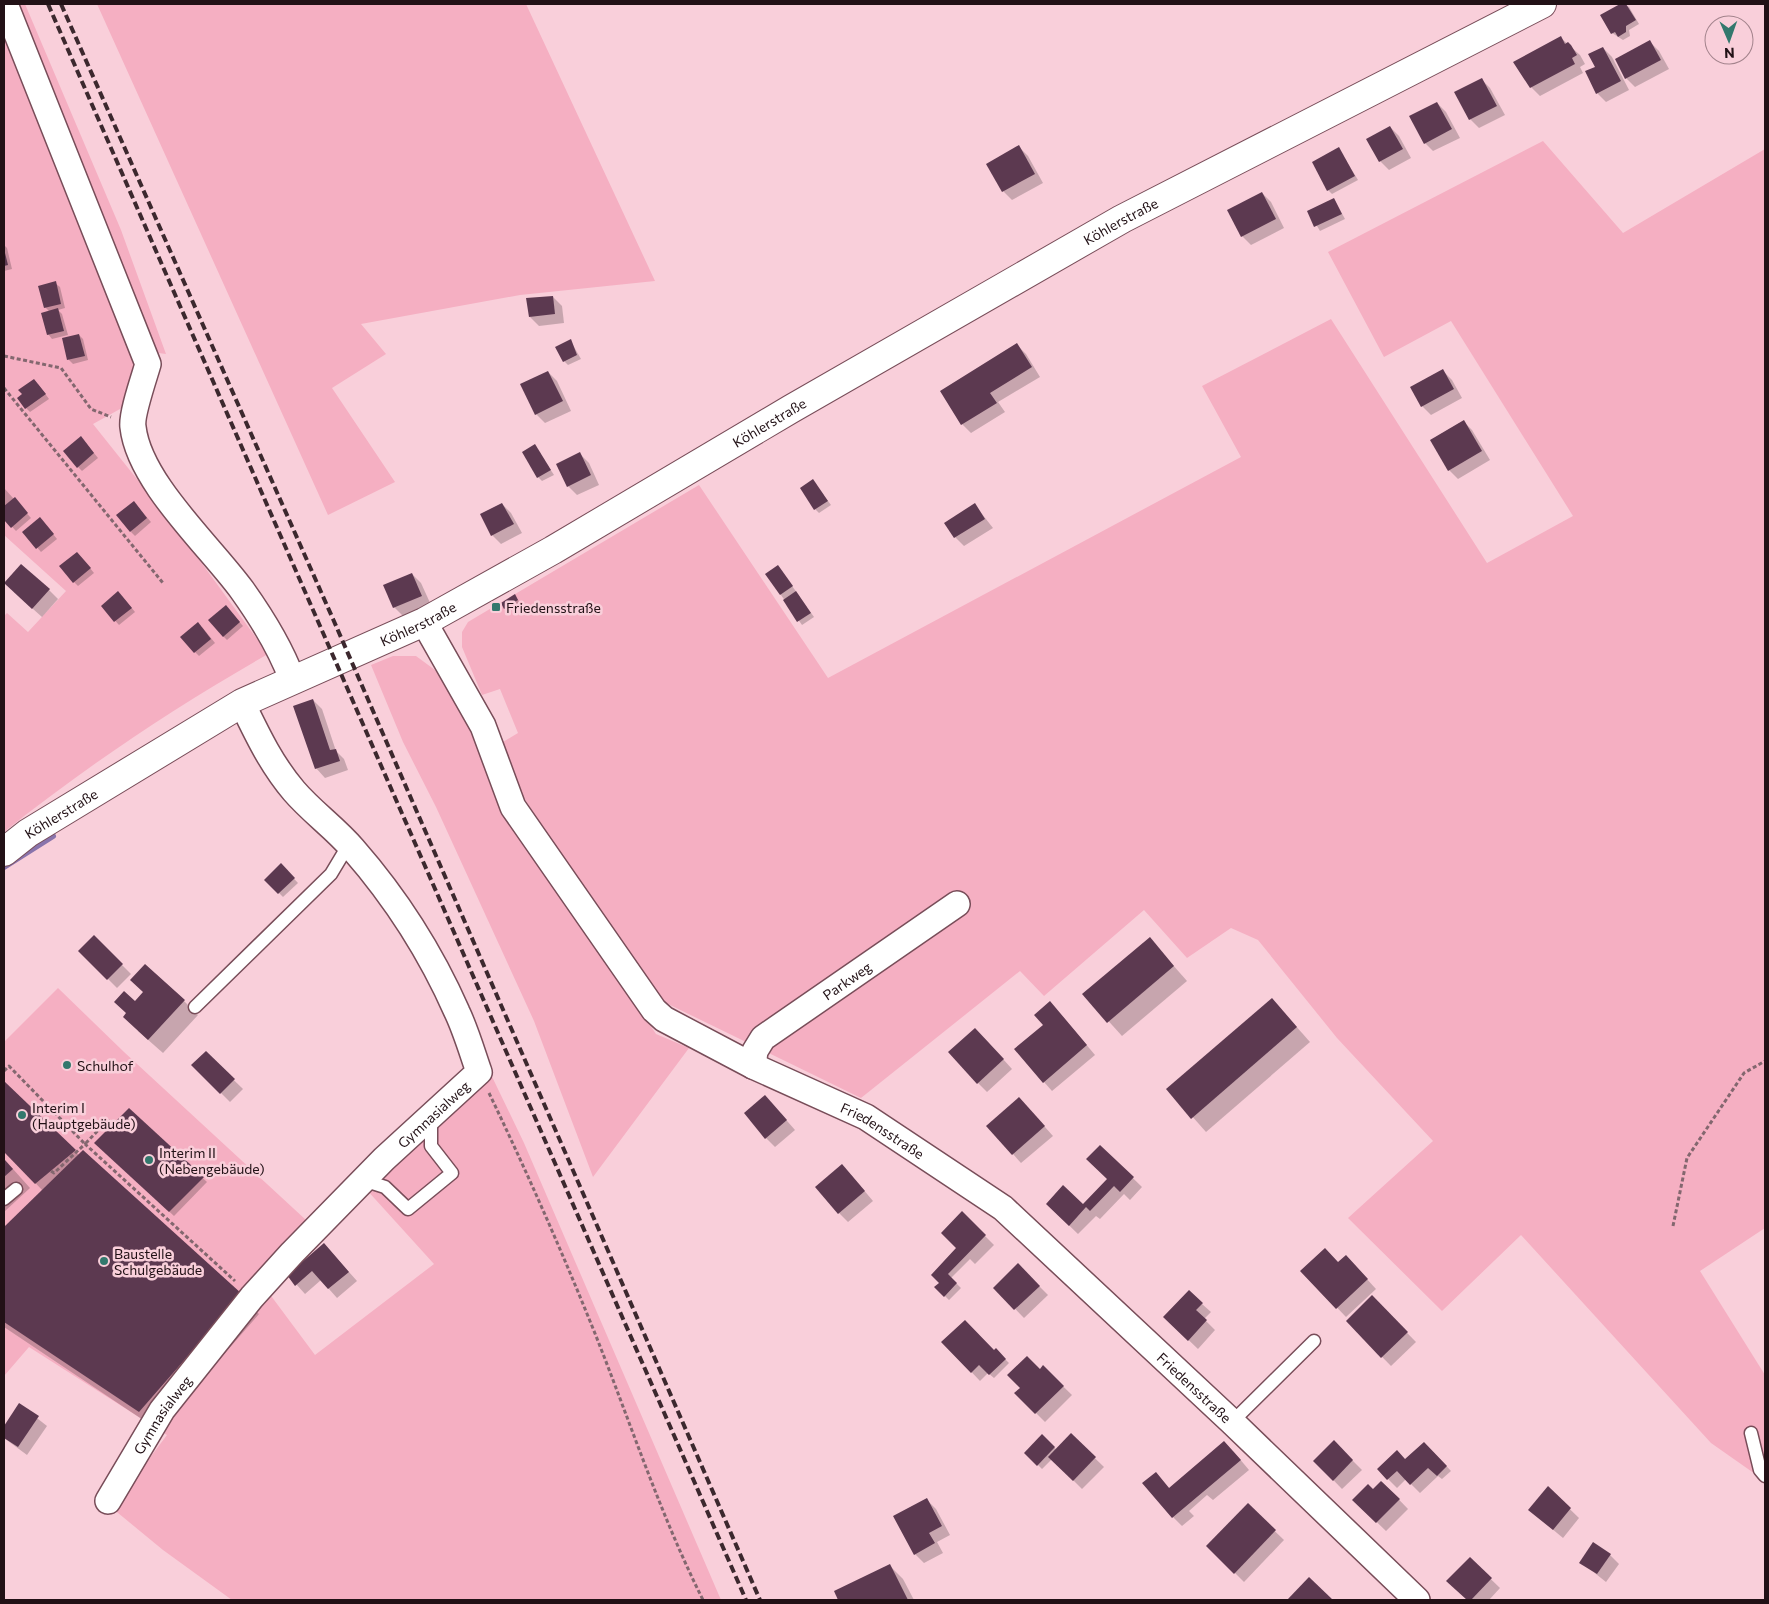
<svg xmlns="http://www.w3.org/2000/svg" width="1769" height="1604" font-family="Commissioner,sans-serif">
<style>
.green{fill:#f5afc2}
.shadow{fill:#0003}
.lines{fill:none;stroke-linecap:round;stroke-linejoin:round}
.stream{stroke:#8974ac;stroke-width:6}
.building{fill:#5c3950}
.lane-casing{stroke:#784d59;stroke-width:15}
.street-casing{stroke:#784d59;stroke-width:28}
.secondary-casing{stroke:#784d59;stroke-width:30}
.path{stroke:#83676f;stroke-width:3;stroke-dasharray:4 2.5;stroke-linecap:butt}
.lane{stroke:#fff;stroke-width:12}
.street{stroke:#fff;stroke-width:25}
.secondary{stroke:#fff;stroke-width:28}
.rail{stroke:#3c282e;stroke-width:4;stroke-dasharray:8 4;stroke-linecap:butt}
.poi-dot{fill:#33786d;stroke:#f9cfda;stroke-width:2}
.labels{text-anchor:middle;dominant-baseline:central;stroke-width:5;stroke-linejoin:round;paint-order:stroke}
.street-label{font-size:14px;fill:#221116;stroke:#f9cfda}
.poi-label{font-size:14px;fill:#221116;stroke:#f9cfda;text-anchor:start}
</style>
<rect width="100%" height="100%" fill="#f9cfda"/>
<!-- green -->
<g class="green">
<path d="M 4,4 L 25,4 L 121,230 L 166,354 L 136,350 L 129,404 L 93,424 L 176,528 L 268,654 C 175,707 88,765 4,832 L 4,616 L 7,613 L 28,632 L 66,591 L 4,535 Z"/>
<polygon points="97,4 526,4 655,281 520,295 361,324 386,354 332,388 395,482 328,515"/>
<polygon points="1543,141 1623,233 1765,149 1765,1228 1700,1271 1765,1375 1765,1467 1758,1476 1711,1443 1521,1235 1442,1311 1348,1218 1433,1141 1337,1038 1258,940 1231,928 1187,958 1144,910 1044,996 1020,971 861,1098 664,1002 560,855 518,788 503,742 518,733 500,689 482,695 462,647 462,632 468,622 699,485 828,678 1241,457 1202,386 1331,319 1487,563 1573,516 1451,321 1384,357 1328,252"/>
<polygon points="393,656 416,656 435,670 454,695 468,721 480,751 490,785 514,830 547,871 656,1034 689,1048 593,1177 534,1021 436,807 403,742 371,665"/>
<polygon points="58,988 124,1052 306,1220 257,1277 315,1355 434,1264 356,1178 483,1058 524,1143 721,1600 232,1600 163,1550 112,1508 167,1435 29,1347 4,1376 4,1042"/>
</g>
<!-- shadow -->
<g class="shadow">
<polygon points="1623,4 1629,7 1639,24 1629,30 1630,36 1623,40 1612,33 1602,16"/>
<polygon points="1561,38 1580,55 1585,64 1580,67 1583,73 1540,96 1531,87"/>
<polygon points="1650,42 1659,51 1669,69 1635,87 1626,78"/>
<polygon points="1603,48 1612,57 1629,90 1606,102 1597,93 1596,67"/>
<polygon points="1481,79 1490,88 1505,115 1479,128 1470,119"/>
<polygon points="1437,103 1446,112 1460,138 1433,151 1424,142"/>
<polygon points="1390,127 1399,136 1411,158 1389,170 1380,161"/>
<polygon points="1019,147 1028,156 1043,183 1012,200 1003,191"/>
<polygon points="1339,149 1358,180 1332,194 1328,190"/>
<polygon points="1262,193 1271,202 1284,228 1251,245 1242,236"/>
<polygon points="1334,199 1345,219 1320,231 1308,211"/>
<polygon points="4,245 7,248 12,269 4,271"/>
<polygon points="55,283 60,287 65,308 58,310 62,314 68,335 52,339 48,334 50,312 45,307"/>
<polygon points="553,297 562,306 564,323 539,326 530,317"/>
<polygon points="79,335 83,339 88,360 73,364 69,360 64,339"/>
<polygon points="570,340 581,359 568,365 564,361"/>
<polygon points="1017,345 1026,354 1040,377 998,402 1005,412 971,433 962,424"/>
<polygon points="1443,371 1452,380 1462,398 1431,415 1422,406"/>
<polygon points="548,372 557,381 571,411 545,423 536,414"/>
<polygon points="38,384 49,399 30,412 26,408"/>
<polygon points="1463,421 1472,430 1490,460 1458,479 1449,470 1431,440"/>
<polygon points="85,442 98,458 82,471 78,467"/>
<polygon points="535,446 554,475 542,481 538,477"/>
<polygon points="580,454 589,463 599,485 577,495 568,486"/>
<polygon points="813,481 831,505 819,513 815,509"/>
<polygon points="4,488 31,518 16,531 4,518"/>
<polygon points="502,504 511,513 522,533 501,544 492,535"/>
<polygon points="975,505 993,528 964,546 955,537"/>
<polygon points="138,507 151,522 135,536 131,532"/>
<polygon points="44,523 57,539 41,552 24,532"/>
<polygon points="81,557 94,573 78,586 74,582"/>
<polygon points="778,566 814,617 802,625 781,595"/>
<polygon points="412,574 421,583 431,605 403,616 394,607 385,586"/>
<polygon points="49,590 58,599 42,617 14,592"/>
<polygon points="122,596 135,612 119,625 102,606"/>
<polygon points="515,596 522,605 509,612 505,608"/>
<polygon points="230,611 243,626 227,640 223,636"/>
<polygon points="202,627 215,643 199,656 195,652"/>
<polygon points="313,700 322,709 336,751 344,759 348,770 325,778 316,768"/>
<polygon points="281,865 298,883 283,897 266,880"/>
<polygon points="94,937 131,974 117,988 80,951"/>
<polygon points="1150,939 1187,981 1122,1036 1084,994"/>
<polygon points="1272,999 1310,1042 1206,1132 1168,1089"/>
<polygon points="184,1001 198,1015 163,1053 138,1031 135,1003"/>
<polygon points="1063,1017 1095,1055 1052,1091 1044,1082"/>
<polygon points="984,1038 1012,1069 987,1092 978,1083"/>
<polygon points="206,1053 243,1089 230,1102 193,1065"/>
<polygon points="4,1082 79,1155 259,1314 158,1430 4,1327 4,1229 43,1191 4,1150"/>
<polygon points="774,1106 795,1130 775,1147 766,1138"/>
<polygon points="1028,1108 1053,1136 1021,1163 1013,1154"/>
<polygon points="129,1110 207,1182 174,1216 96,1143"/>
<polygon points="1100,1146 1142,1187 1130,1200 1124,1194 1100,1219 1096,1216 1078,1234 1047,1204 1083,1206 1109,1179"/>
<polygon points="4,1159 30,1188 4,1212"/>
<polygon points="851,1175 873,1201 848,1222 839,1213"/>
<polygon points="962,1213 994,1245 975,1264 970,1259 951,1278 961,1288 949,1300 936,1287 941,1283 958,1248"/>
<polygon points="333,1254 357,1281 337,1298 321,1280 305,1294 288,1275"/>
<polygon points="1338,1264 1355,1266 1376,1289 1346,1317 1302,1271"/>
<polygon points="1018,1265 1048,1295 1024,1318 995,1288"/>
<polygon points="1372,1297 1416,1342 1391,1366 1347,1321"/>
<polygon points="1202,1304 1211,1312 1204,1319 1215,1330 1198,1349 1174,1326"/>
<polygon points="943,1342 994,1352 996,1350 1009,1363 994,1378 988,1373 980,1381"/>
<polygon points="1043,1367 1072,1395 1045,1422 1016,1393"/>
<polygon points="19,1404 47,1426 27,1455 4,1438 4,1428"/>
<polygon points="1071,1435 1104,1467 1082,1489 1052,1459 1042,1469 1026,1453 1042,1436 1057,1450"/>
<polygon points="1334,1442 1362,1470 1342,1489 1315,1461"/>
<polygon points="1233,1451 1249,1470 1213,1500 1207,1495 1189,1511 1194,1516 1182,1526 1173,1517 1156,1473 1170,1489"/>
<polygon points="1433,1452 1451,1471 1442,1479 1438,1476 1420,1493 1406,1479 1397,1488 1378,1469"/>
<polygon points="1382,1482 1408,1509 1386,1531 1354,1500 1373,1491"/>
<polygon points="1548,1488 1579,1518 1563,1538 1539,1518"/>
<polygon points="927,1500 936,1509 950,1535 937,1542 943,1553 924,1563 915,1554"/>
<polygon points="1248,1505 1284,1540 1244,1582 1208,1546"/>
<polygon points="1610,1555 1619,1564 1606,1582 1581,1562"/>
<polygon points="1470,1559 1500,1588 1489,1600 1468,1600 1448,1581"/>
<polygon points="889,1565 903,1579 914,1600 840,1600 836,1592"/>
</g>
<g class="lines">
<!-- stream -->
<polyline class="stream" points="4,867 53,836"/>
</g>
<!-- building -->
<g class="building">
<polygon points="1620,4 1626,4 1636,20 1626,26 1626,32 1618,37 1615,32 1611,34 1600,15"/>
<polygon points="1561,36 1565,44 1568,42 1571,45 1577,55 1572,58 1575,64 1530,88 1513,62"/>
<polygon points="1650,40 1661,60 1625,79 1615,59"/>
<polygon points="1603,47 1621,81 1596,94 1585,71 1595,67 1588,54"/>
<polygon points="1482,78 1497,106 1469,120 1454,92"/>
<polygon points="1437,102 1452,129 1424,144 1409,116"/>
<polygon points="1390,126 1403,149 1379,162 1366,139"/>
<polygon points="1019,145 1035,174 1002,192 986,164"/>
<polygon points="1339,147 1355,176 1327,191 1312,162"/>
<polygon points="1262,192 1276,219 1241,237 1227,210"/>
<polygon points="1334,198 1342,214 1314,227 1307,211"/>
<polygon points="4,249 8,265 4,266"/>
<polygon points="56,281 61,304 44,308 38,286"/>
<polygon points="553,296 555,314 529,317 526,298"/>
<polygon points="58,308 64,331 47,335 41,313"/>
<polygon points="79,334 85,356 67,360 62,338"/>
<polygon points="571,339 577,355 563,362 555,347"/>
<polygon points="1017,343 1032,367 990,393 997,403 961,425 940,391"/>
<polygon points="1443,369 1454,389 1421,407 1410,387"/>
<polygon points="548,371 563,401 535,415 520,384"/>
<polygon points="34,379 46,394 25,409 17,398 22,394 18,390"/>
<polygon points="1464,420 1482,451 1448,471 1430,440"/>
<polygon points="81,436 94,453 77,468 63,451"/>
<polygon points="535,444 551,470 537,478 522,452"/>
<polygon points="580,452 591,475 567,487 556,464"/>
<polygon points="813,479 828,501 814,510 800,488"/>
<polygon points="15,497 28,513 11,528 4,520 4,506"/>
<polygon points="134,501 147,518 130,532 116,515"/>
<polygon points="502,503 514,524 491,536 480,514"/>
<polygon points="975,503 985,519 954,538 944,523"/>
<polygon points="40,517 54,534 36,549 22,532"/>
<polygon points="77,552 91,568 73,583 59,566"/>
<polygon points="21,564 50,589 32,609 4,583"/>
<polygon points="778,565 793,586 780,595 765,574"/>
<polygon points="412,573 422,596 393,608 383,585"/>
<polygon points="118,591 132,608 114,622 101,606"/>
<polygon points="796,591 811,613 797,622 783,600"/>
<polygon points="515,594 518,600 504,609 501,603"/>
<polygon points="226,605 240,622 223,637 208,620"/>
<polygon points="198,622 211,639 194,653 180,637"/>
<polygon points="313,699 330,750 336,749 340,761 315,769 293,706"/>
<polygon points="281,863 295,878 278,894 264,880"/>
<polygon points="94,935 123,964 107,980 78,951"/>
<polygon points="1150,937 1174,966 1107,1023 1082,994"/>
<polygon points="145,964 185,1000 148,1040 123,1017 126,1013 114,1002 124,991 135,1001 143,992 130,980"/>
<polygon points="1272,998 1297,1027 1191,1119 1166,1089"/>
<polygon points="1050,1001 1087,1045 1043,1083 1014,1049 1043,1025 1034,1015"/>
<polygon points="975,1028 1004,1059 977,1084 948,1052"/>
<polygon points="206,1051 235,1079 220,1094 191,1065"/>
<polygon points="4,1081 76,1150 35,1184 4,1152"/>
<polygon points="765,1095 787,1120 765,1139 744,1113"/>
<polygon points="1019,1097 1045,1126 1012,1155 986,1126"/>
<polygon points="129,1108 204,1177 169,1212 94,1143"/>
<polygon points="1100,1145 1134,1177 1120,1192 1114,1186 1090,1211 1086,1207 1069,1226 1046,1204 1063,1185 1083,1204 1107,1179 1086,1159"/>
<polygon points="83,1150 242,1294 139,1412 4,1322 4,1227"/>
<polygon points="4,1159 13,1169 4,1177"/>
<polygon points="842,1164 865,1191 838,1214 815,1187"/>
<polygon points="962,1211 986,1235 948,1274 957,1283 944,1297 934,1287 939,1283 931,1275 956,1248 941,1233"/>
<polygon points="324,1243 349,1272 328,1289 312,1271 295,1286 287,1275"/>
<polygon points="1325,1248 1338,1262 1346,1255 1368,1279 1336,1309 1300,1271"/>
<polygon points="1018,1263 1040,1286 1014,1310 993,1288"/>
<polygon points="1189,1290 1203,1303 1196,1310 1207,1320 1188,1341 1163,1317"/>
<polygon points="1372,1295 1408,1332 1381,1358 1346,1321"/>
<polygon points="965,1320 994,1350 996,1348 1006,1359 989,1375 979,1365 971,1373 941,1342"/>
<polygon points="1027,1356 1040,1369 1043,1365 1064,1386 1035,1414 1014,1393 1020,1388 1007,1375"/>
<polygon points="19,1403 39,1416 18,1447 4,1438 4,1426"/>
<polygon points="1071,1433 1096,1457 1073,1481 1048,1457"/>
<polygon points="1042,1434 1055,1447 1037,1466 1024,1453"/>
<polygon points="1334,1440 1353,1460 1333,1481 1313,1461"/>
<polygon points="1224,1441 1241,1460 1172,1518 1142,1483 1156,1472 1169,1488"/>
<polygon points="1424,1442 1447,1466 1437,1476 1428,1468 1410,1485 1397,1471 1387,1480 1377,1469 1397,1450 1405,1459"/>
<polygon points="1381,1481 1400,1499 1376,1523 1352,1500 1368,1484 1373,1489"/>
<polygon points="1548,1486 1571,1508 1553,1530 1528,1510"/>
<polygon points="927,1498 942,1526 929,1533 935,1543 914,1555 893,1516"/>
<polygon points="1248,1503 1276,1530 1234,1574 1206,1546"/>
<polygon points="1593,1542 1611,1554 1597,1574 1579,1563"/>
<polygon points="1470,1557 1492,1578 1471,1600 1467,1600 1446,1581"/>
<polygon points="890,1564 908,1600 838,1600 834,1591"/>
<polygon points="1309,1577 1333,1600 1287,1600"/>
</g>
<g class="lines">
<!-- lane casing -->
<g class="lane-casing">
<g id="lane">
<polyline points="195,1007 331,874 349,844"/>
<polyline points="363,1180 385,1187 408,1209 452,1173 431,1146 431,1116"/>
<polyline points="4,1199 16,1189"/>
<polyline points="1232,1422 1314,1341"/>
<polyline points="1751,1433 1760,1470 1765,1476"/>
</g>
</g>
<!-- street casing -->
<g class="street-casing">
<g id="street">
<path d="M 5,4 L 148,364 C 144,378 131,415 133,427 C 139,482 209,545 242,590 C 262,618 280,647 292,679"/>
<path id="s1" d="M 424,622 L 483,726 L 513,807 L 654,1010 L 664,1019 L 753,1066 L 866,1117 L 1003,1208 L 1232,1422 L 1417,1600"/>
<path id="s2" d="M 753,1066 L 755,1051 L 763,1038 L 957,904"/>
<path id="s3" d="M 108,1501 L 162,1410 L 252,1297 L 292,1253 L 384,1159 L 479,1072 C 472,1052 466,1031 457,1012 C 431,953 395,897 353,849 C 335,828 312,812 294,791 C 271,764 257,734 242,703"/>
</g>
</g>
<!-- secondary casing -->
<g class="secondary-casing">
<g id="secondary">
<path id="s4" d="M 4,852 L 28,833 L 242,703 L 424,622 L 553,550 L 791,409 L 1122,219 L 1542,4"/>
</g>
</g>
<!-- path -->
<g class="path">
<polyline points="4,356 61,368 91,409 111,417"/>
<polyline points="4,388 163,583"/>
<polyline points="4,1071 9,1066 85,1144 108,1120 112,1124"/>
<path d="M 489,1093 C 526,1170 560,1247 592,1326 C 629,1418 659,1512 703,1600"/>
<polyline points="51,1171 54,1173 85,1144 235,1281"/>
<polyline points="1673,1226 1687,1158 1744,1073 1765,1061"/>
</g>
<!-- lane -->
<use href="#lane" class="lane"/>
<!-- street -->
<use href="#street" class="street"/>
<!-- secondary -->
<use href="#secondary" class="secondary"/>
<!-- rail -->
<g class="rail">
<polyline points="48,4 746,1600"/>
<polyline points="61,4 333,619 760,1600"/>
</g>
</g>
<!-- markers -->
<g class="poi-dot">
<rect x="491" y="602" width="10" height="10" rx="2.5"/>
<circle cx="67" cy="1065" r="5"/>
<circle cx="22" cy="1115" r="5"/>
<circle cx="149" cy="1160" r="5"/>
<circle cx="104" cy="1261" r="5"/>
</g>
<g class="labels">
<!-- street labels -->
<g class="street-label">
<text stroke="none"><textPath href="#s4" startOffset="1284">Köhlerstraße</textPath></text>
<text stroke="none"><textPath href="#s4" startOffset="879">Köhlerstraße</textPath></text>
<text stroke="none"><textPath href="#s4" startOffset="474">Köhlerstraße</textPath></text>
<text stroke="none"><textPath href="#s4" startOffset="69">Köhlerstraße</textPath></text>
<text stroke="none"><textPath href="#s2" startOffset="132">Parkweg</textPath></text>
<text stroke="none"><textPath href="#s3" startOffset="508">Gymnasialweg</textPath></text>
<text stroke="none"><textPath href="#s1" startOffset="712">Friedensstraße</textPath></text>
<text stroke="none"><textPath href="#s1" startOffset="1118">Friedensstraße</textPath></text>
<text stroke="none"><textPath href="#s3" startOffset="102">Gymnasialweg</textPath></text>
</g>
<!-- poi labels -->
<g class="poi-label">
<text x="506" y="607">Friedensstraße</text>
<text x="77" y="1065">Schulhof</text>
<text x="32" y="1107">Interim I<tspan x="32" dy="16">(Hauptgebäude)</tspan></text>
<text x="159" y="1152">Interim II<tspan x="159" dy="16">(Nebengebäude)</tspan></text>
<text x="114" y="1253">Baustelle<tspan x="114" dy="16">Schulgebäude</tspan></text>
</g>
</g>
<!-- border -->
<rect width="1769" height="1604" fill="none" stroke="#221116" stroke-width="10"/>
<!-- north arrow -->
<g transform="translate(1729 40) rotate(178)"><circle r="24" fill="#f9cfda" stroke="#a3838c"/>
<path d="M0-4L9 19L0 12L-9 19Z" fill="#33786d"/>
<text y="-8" font-size="14" font-weight="bold" text-anchor="middle" fill="#221116">N</text>
</g>
</svg>
